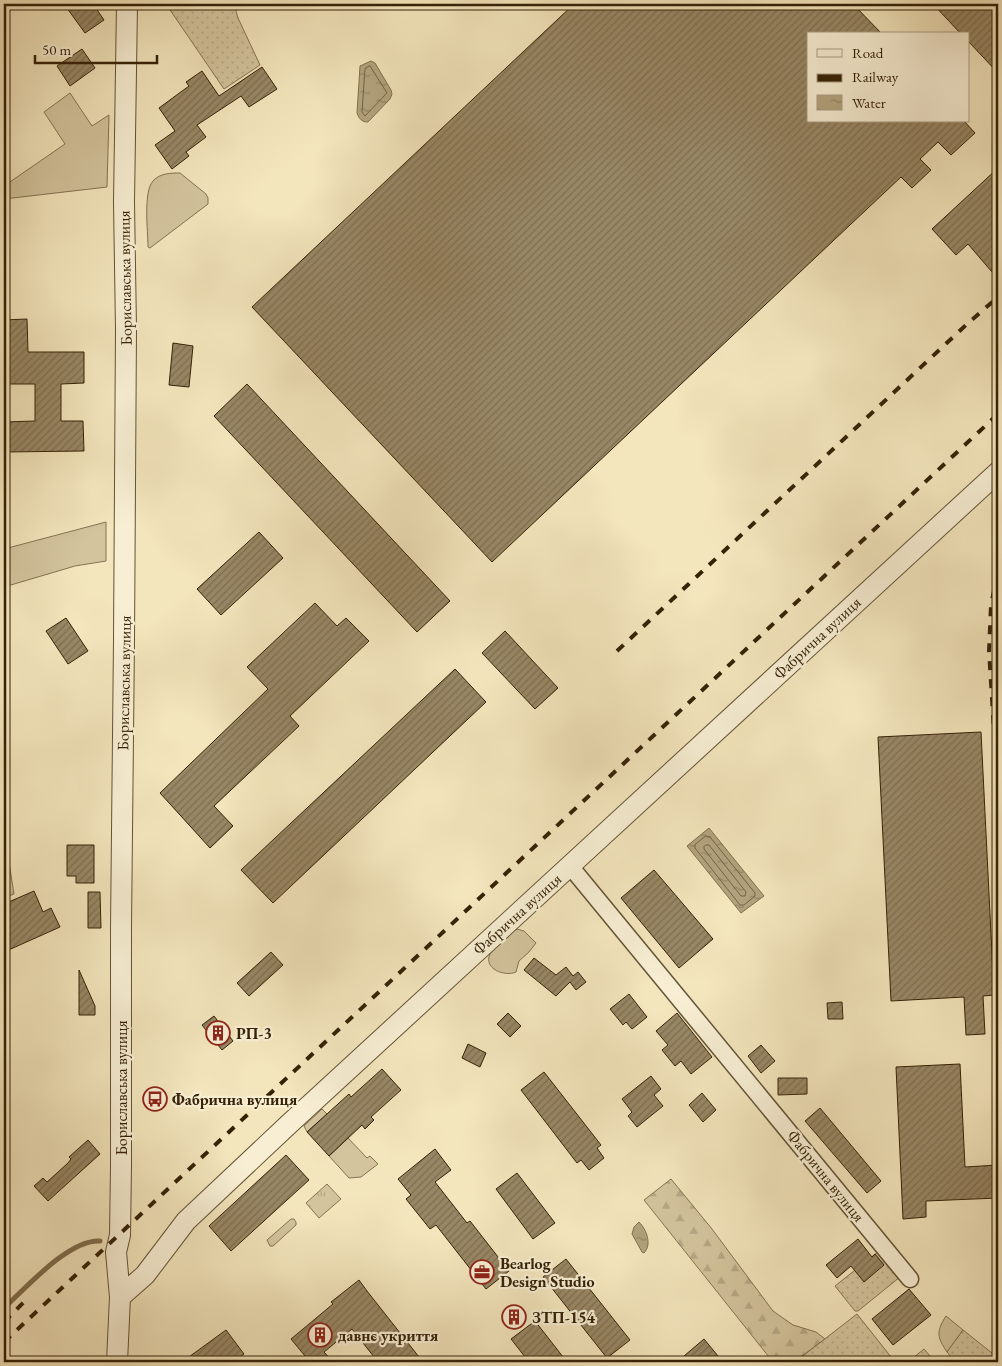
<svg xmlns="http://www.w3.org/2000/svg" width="1002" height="1366" font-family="'EB Garamond',serif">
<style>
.grass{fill:#d3c49d;stroke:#847352}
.forest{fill:url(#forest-firs);stroke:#847352}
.park{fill:url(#park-tufts);stroke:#847352}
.garden{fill:url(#garden-dots);stroke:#847352}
.water{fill:url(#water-ripples);stroke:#806f4e}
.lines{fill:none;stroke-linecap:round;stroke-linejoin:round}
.shore{stroke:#746242;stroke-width:1}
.stream{stroke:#806f4e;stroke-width:5}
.building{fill:url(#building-hatch);stroke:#352206}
.minor-casing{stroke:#645334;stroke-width:19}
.tertiary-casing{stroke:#645334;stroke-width:22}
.minor{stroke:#f7eed3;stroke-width:16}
.tertiary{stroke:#f7eed3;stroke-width:20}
.rail{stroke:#352206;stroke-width:4;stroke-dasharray:9 9;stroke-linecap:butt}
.labels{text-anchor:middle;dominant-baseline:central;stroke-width:4.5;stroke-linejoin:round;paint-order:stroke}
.street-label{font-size:16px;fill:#352206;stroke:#f7eed3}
.poi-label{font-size:16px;font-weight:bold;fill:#352206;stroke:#f7eed3;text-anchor:start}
</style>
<defs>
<pattern id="forest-firs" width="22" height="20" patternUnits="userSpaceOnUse" patternTransform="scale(1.25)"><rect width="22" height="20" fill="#d3c49d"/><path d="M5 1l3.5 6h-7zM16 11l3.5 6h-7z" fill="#b6a886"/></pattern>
<pattern id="park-tufts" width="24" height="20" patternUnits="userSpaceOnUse" patternTransform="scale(1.25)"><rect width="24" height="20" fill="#d3c49d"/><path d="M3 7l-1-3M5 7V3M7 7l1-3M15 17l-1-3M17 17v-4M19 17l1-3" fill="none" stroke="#b6a886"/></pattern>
<pattern id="garden-dots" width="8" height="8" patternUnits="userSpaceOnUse" patternTransform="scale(1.25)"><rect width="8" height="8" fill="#d3c49d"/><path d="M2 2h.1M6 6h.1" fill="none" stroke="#b6a886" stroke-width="1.8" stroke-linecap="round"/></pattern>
<pattern id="water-ripples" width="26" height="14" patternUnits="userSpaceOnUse" patternTransform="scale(1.25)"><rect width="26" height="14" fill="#b2a37e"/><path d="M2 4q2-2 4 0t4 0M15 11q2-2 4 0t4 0" fill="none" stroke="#928465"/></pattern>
<pattern id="building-hatch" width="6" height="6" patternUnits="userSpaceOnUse" patternTransform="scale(1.25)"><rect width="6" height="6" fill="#988765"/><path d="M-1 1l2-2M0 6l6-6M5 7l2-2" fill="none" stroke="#7d6e51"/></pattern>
</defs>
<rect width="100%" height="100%" fill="#f3e5bc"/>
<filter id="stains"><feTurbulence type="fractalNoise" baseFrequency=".004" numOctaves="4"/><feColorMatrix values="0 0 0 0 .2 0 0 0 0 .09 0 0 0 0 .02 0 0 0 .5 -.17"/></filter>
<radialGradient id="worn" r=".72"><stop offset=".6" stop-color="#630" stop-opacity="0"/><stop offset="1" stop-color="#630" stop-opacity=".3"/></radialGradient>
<!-- grass -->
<g class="grass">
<polygon points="70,93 92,126 109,115 107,187 4,199 4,186 65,144 44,112"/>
<path d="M 180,173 L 206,194 L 208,198 L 208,204 L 150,248 L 148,247 C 148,231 143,192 153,181 C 160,173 171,173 180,173 Z"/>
<polygon points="106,522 106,561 75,566 4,587 4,549"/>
<path d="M 517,929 L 524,931 L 536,943 L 529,952 L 519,961 L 516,972 C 505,977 483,969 490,954 C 493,947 510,933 517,929 Z"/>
<polygon points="322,1109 327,1114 307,1132 304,1126"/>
<polygon points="348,1138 367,1158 370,1156 378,1164 361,1177 349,1178 329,1156"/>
<polygon points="291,1219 294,1219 296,1222 296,1225 273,1246 270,1246 267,1240"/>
<path d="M 946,1316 L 963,1330 L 947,1352 C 937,1337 936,1332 946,1316 Z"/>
</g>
<!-- forest -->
<polygon class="forest" points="671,1179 712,1229 773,1311 793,1325 816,1332 825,1339 794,1362 773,1362 644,1200"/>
<!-- park -->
<polygon class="park" points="327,1184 341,1199 319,1218 306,1203"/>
<!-- garden -->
<g class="garden">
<polygon points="166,4 234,4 238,18 260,65 224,89"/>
<polygon points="4,831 14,894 4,898 4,830"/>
<polygon points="879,1251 900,1277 858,1311 855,1311 835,1286"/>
<polygon points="857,1314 895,1362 795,1362"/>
<polygon points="963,1330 997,1357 993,1362 955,1362 947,1352"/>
<polygon points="924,1349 935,1362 908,1362"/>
</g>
<!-- water -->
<g class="water">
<path d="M 371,61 L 375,63 L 391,90 L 392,94 L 390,99 L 368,122 C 362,122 359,119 357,113 L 360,66 Z"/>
<polygon points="709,828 764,896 741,913 687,846"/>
<path d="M 639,1222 C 647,1230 652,1245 644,1253 L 642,1252 L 632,1234 L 634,1227 Z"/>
</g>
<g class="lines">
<!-- shore -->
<g class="shore">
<polygon points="370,66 387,93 365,116 362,112 365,69"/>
<polygon points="706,836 710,837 755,893 755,896 744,905 740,905 695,848 695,845"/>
<polygon points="706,845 709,845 746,892 745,896 741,896 704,849 704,847"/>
</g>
<!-- stream -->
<path class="stream" d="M 4,1308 C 26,1288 69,1239 100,1241"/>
</g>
<!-- building -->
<g class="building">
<polygon points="64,4 93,4 104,20 85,33"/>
<polygon points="574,4 853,4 882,34 808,34 808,121 964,121 975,133 951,155 938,142 920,159 931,170 912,188 901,177 492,562 252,307"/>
<polygon points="933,4 998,4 998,73 968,41 968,34 961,34"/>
<polygon points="82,49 95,68 70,86 57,66"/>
<polygon points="262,67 277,89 249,107 241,96 197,125 206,137 186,152 189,156 172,169 155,145 175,131 159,108 189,86 186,82 202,71 219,96"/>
<polygon points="998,168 998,279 968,244 956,255 932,229"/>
<polygon points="27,319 28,352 84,352 84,383 61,384 61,421 83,421 84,451 4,452 4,422 35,421 35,384 4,384 4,320"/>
<polygon points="173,343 193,346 189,387 169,385"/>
<polygon points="247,384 450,601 417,632 214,416"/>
<polygon points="259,532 283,558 221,615 197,589"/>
<polygon points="315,603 337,626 346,618 369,641 290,716 299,726 214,806 233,826 210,848 160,793 268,689 247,667"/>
<polygon points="66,618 88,651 68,664 46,631"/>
<polygon points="505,631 558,688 535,709 482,653"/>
<polygon points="455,669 486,702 273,903 241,870"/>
<polygon points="981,732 994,995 983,996 985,1034 966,1035 964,997 891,1001 878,737"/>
<polygon points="67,845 94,845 94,883 76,883 76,876 67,876"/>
<polygon points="654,870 713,939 679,968 621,898"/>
<polygon points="34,891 43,912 51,908 60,927 4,952 4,904"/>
<polygon points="88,892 100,892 101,928 88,928"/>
<polygon points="271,952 283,965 249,996 237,983"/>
<polygon points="534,958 556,975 566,967 573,976 578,972 586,982 576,990 570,982 556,996 524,970"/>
<polygon points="79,970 95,1006 95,1015 79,1015"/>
<polygon points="629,994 647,1017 632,1029 626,1022 623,1025 610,1009"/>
<polygon points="842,1002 843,1019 828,1019 827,1003"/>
<polygon points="508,1013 521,1026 510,1037 497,1024"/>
<polygon points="677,1013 712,1057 691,1074 681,1061 675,1066 662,1050 668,1045 656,1031"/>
<polygon points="214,1016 233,1041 222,1050 202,1025"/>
<polygon points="468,1044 486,1053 480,1067 462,1058"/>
<polygon points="761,1045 775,1061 761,1073 748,1056"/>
<polygon points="960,1064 965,1167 998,1165 998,1198 926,1201 926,1217 903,1219 896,1067"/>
<polygon points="382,1069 401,1090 371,1117 374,1120 365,1129 362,1125 329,1156 307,1132 349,1094 351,1097"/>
<polygon points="544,1072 601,1145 597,1148 604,1158 589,1170 581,1160 577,1163 521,1090"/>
<polygon points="651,1076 661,1089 654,1095 663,1106 637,1127 628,1116 632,1112 622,1099"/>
<polygon points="778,1078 807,1078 807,1094 778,1095"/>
<polygon points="702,1093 716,1110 703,1122 689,1105"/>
<polygon points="820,1108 881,1181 867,1193 805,1121"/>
<polygon points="88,1140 100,1154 48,1201 34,1186 43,1178 47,1182 68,1163 71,1159 69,1157"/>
<polygon points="435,1149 451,1170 435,1182 467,1223 470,1221 509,1271 486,1289 436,1225 430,1229 406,1199 411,1195 398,1179"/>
<polygon points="286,1155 309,1180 231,1251 209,1226"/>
<polygon points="517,1173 555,1223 533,1239 496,1189"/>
<polygon points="858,1239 872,1257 875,1254 884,1265 864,1282 851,1266 837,1278 826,1265"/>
<polygon points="566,1259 630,1340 607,1358 543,1277"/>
<polygon points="359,1280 367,1291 423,1362 378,1362 352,1329 324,1352 333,1362 310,1362 291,1339 333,1304 331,1302"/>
<polygon points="909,1289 931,1315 893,1345 872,1319"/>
<polygon points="535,1321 567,1362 529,1362 511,1339"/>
<polygon points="226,1330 244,1354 233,1362 182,1362"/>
<polygon points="704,1339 723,1362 677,1362"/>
</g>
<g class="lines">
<!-- minor casing -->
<g class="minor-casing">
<polyline id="minor" points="570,866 910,1279"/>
</g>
<!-- tertiary casing -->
<g class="tertiary-casing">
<g id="tertiary">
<polyline points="120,1297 145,1275 186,1221 288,1125 998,472"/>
<polyline points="117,1362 120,1297 116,1252 120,1235 121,1166 121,928 124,640 126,329 124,202 127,4"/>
</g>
</g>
<!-- minor -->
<use href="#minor" class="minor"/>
<!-- tertiary -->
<use href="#tertiary" class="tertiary"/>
<!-- rail -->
<g class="rail">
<polyline points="998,572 991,605 989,651 998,794"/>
<polyline points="617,651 966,325 998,297"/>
<polyline points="4,1322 27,1299"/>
<polyline points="4,1342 998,414"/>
</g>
</g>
<!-- icons -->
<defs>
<g id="building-ring" transform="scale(1.25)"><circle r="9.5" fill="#f7eed3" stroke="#8f2418" stroke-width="1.5"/><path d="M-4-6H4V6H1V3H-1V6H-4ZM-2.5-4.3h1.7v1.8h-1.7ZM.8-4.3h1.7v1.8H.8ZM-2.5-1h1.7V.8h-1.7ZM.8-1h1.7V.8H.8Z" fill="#8f2418"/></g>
<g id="bus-ring" transform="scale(1.25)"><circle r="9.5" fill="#f7eed3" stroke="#8f2418" stroke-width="1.5"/><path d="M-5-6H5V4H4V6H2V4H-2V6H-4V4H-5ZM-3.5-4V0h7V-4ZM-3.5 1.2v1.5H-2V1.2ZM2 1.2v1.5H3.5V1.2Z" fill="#8f2418"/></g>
<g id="office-ring" transform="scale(1.25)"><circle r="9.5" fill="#f7eed3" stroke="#8f2418" stroke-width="1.5"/><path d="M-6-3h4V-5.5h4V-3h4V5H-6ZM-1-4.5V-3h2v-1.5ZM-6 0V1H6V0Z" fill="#8f2418"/></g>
</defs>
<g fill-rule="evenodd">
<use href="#building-ring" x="218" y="1033"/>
<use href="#bus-ring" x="155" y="1099"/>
<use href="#office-ring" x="482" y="1272"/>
<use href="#building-ring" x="514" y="1317"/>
<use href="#building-ring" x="320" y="1335"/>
</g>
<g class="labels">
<!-- street labels -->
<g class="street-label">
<text transform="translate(125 278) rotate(-91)">Бориславська вулиця</text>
<text transform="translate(817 638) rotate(-43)">Фабрична вулиця</text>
<text transform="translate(124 683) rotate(-89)">Бориславська вулиця</text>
<text transform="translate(517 914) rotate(-42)">Фабрична вулиця</text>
<text transform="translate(121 1088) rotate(-90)">Бориславська вулиця</text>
<text transform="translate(826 1176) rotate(51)">Фабрична вулиця</text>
</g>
<!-- poi labels -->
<g class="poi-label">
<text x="236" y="1033">РП-3</text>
<text x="172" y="1099">Фабрична вулиця</text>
<text x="500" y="1263">Bearlog<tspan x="500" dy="18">Design Studio</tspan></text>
<text x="532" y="1317">ЗТП-154</text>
<text x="338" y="1335">давнє укриття</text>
</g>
</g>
<!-- margin -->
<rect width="1002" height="1366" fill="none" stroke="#f3e5bc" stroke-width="20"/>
<rect x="5" y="5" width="992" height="1356" fill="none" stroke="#352206" stroke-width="2.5"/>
<rect x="10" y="10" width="982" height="1346" fill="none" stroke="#352206"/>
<!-- legend -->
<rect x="807" y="32" width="162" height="90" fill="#f7eed3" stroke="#a99c81"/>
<rect x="817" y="49" width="25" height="8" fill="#f7eed3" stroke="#a99c81"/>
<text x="852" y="58" font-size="15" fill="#352206">Road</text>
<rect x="817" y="74" width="25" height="8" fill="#352206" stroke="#a99c81"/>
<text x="852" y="82" font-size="15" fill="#352206">Railway</text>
<rect x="817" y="95" width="25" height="15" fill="url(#water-ripples)" stroke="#a99c81"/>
<text x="852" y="108" font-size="15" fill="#352206">Water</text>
<!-- scale -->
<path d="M35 55v8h122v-8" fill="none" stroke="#352206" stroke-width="2.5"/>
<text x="42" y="55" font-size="15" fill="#352206" stroke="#f7eed3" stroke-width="4" paint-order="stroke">50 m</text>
<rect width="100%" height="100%" filter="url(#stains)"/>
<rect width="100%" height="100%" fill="url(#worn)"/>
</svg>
